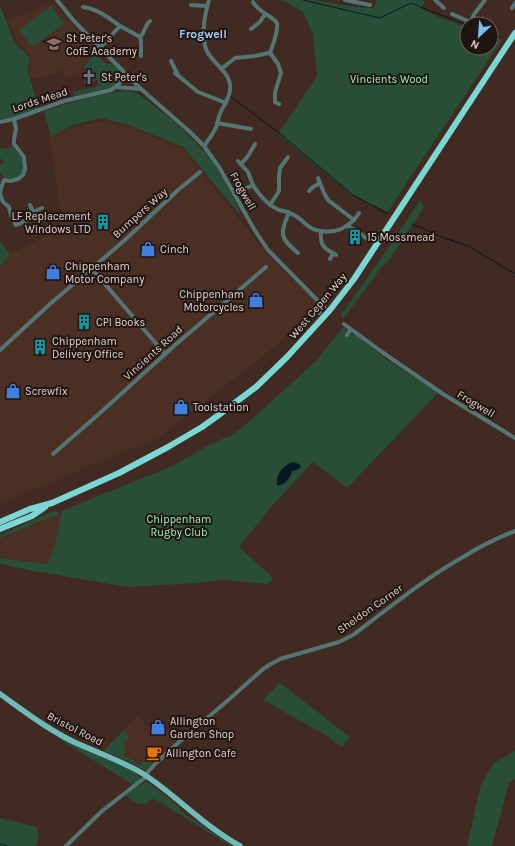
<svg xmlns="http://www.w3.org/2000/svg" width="515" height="846" font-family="Karla,sans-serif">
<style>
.built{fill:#4c2f23}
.green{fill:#284e37}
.water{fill:#041924}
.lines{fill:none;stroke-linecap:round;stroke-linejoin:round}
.stream{stroke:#041924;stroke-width:1}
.minor{stroke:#537675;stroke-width:4}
.major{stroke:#6fbbba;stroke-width:5.5}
.highway{stroke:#7ad7d5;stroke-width:6}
.labels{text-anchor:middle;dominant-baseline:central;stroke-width:4;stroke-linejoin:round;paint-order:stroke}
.poi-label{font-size:11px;fill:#e1d1cb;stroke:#201511;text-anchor:start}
.park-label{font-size:11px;fill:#98f4bb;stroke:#201511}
.street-label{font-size:11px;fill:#e1d1cb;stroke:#201511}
.neighbourhood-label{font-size:12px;font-weight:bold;fill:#9cd0fa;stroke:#201511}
</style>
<rect width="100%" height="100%" fill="#402a21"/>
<!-- built -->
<g class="built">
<polygon points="54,3 91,46 91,51 89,54 91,57 81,67 88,75 78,76 76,74 72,76 65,77 61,69 55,74 32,79 28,68 32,58 17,41 9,20"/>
<polygon points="101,121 130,127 184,150 270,258 318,303 290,332 267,353 159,437 0,503 0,267 10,254 63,227 50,138 74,127"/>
<polygon points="62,511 56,539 48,564 0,558 0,538 58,515 57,513"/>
<polygon points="137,716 148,727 159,718 162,721 161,723 176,741 146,768 105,749"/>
</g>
<!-- green -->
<g class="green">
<polygon points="279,0 314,0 356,7 374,8 377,0 423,0 425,2 421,8 440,18 467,27 467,48 491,48 491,36 502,40 394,202 388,212 353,196 278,134 317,76 313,34 303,12 286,2"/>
<polygon points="0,5 14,42 30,58 27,68 39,108 13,118 0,119"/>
<polygon points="51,6 64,24 32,47 19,30"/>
<path d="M 92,50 L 105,63 L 114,65 L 123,74 C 122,80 115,86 109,89 L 74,96 L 73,92 L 99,86 L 97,80 L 85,83 L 84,81 L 89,74 L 83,67 L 92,57 L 90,53 Z"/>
<path d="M 124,91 L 134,92 L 141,96 L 172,120 L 195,142 L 212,160 L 236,203 L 241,216 L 183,147 L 129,125 L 101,118 L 73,125 L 51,137 L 44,111 C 70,103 96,94 124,91 Z"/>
<path d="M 11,146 C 15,151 21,155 23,161 C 27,177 10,186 0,173 L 0,165 L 4,163 L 2,159 L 0,159 L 0,148 L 7,149 Z"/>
<polygon points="420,200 424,207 411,227 387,263 384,264 343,319 341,315 395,238"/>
<polygon points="0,241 10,254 0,267"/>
<polygon points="344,326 346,328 346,333 349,335 355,334 386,359 438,393 347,488 313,462 270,508 239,547 271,576 272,580 268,584 223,580 198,583 128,587 33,571 0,564 0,558 48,564 56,539 62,511 172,466 213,443 230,436 242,428 316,361"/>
<polygon points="56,510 59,514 0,538 0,535"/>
<polygon points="280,683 350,737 342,747 324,734 263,700"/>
<polygon points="124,730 128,734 127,735 129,737 123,744 126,749 123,755 141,765 143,762 148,760 151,762 151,765 147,769 144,770 126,760 104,751"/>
<polygon points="60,737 82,748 120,764 129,769 139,776 140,780 133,785 58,738"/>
<polygon points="515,751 515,779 509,783 492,846 467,846 481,784 494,763"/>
<polygon points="145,782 148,782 170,799 178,806 181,811 189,817 195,820 207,829 233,846 230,846 157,800 152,799 144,804 137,803 126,796 135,788"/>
<polygon points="0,818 38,827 38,840 36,846 0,846"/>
</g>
<!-- water -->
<path class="water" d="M 290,463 C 294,462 297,463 300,465 L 301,467 L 297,470 L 292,471 C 291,477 284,487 277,485 C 276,475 281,468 290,463 Z"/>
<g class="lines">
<!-- stream -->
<g class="stream">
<polyline points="303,0 380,18 411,3 419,6"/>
<polyline points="420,7 467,25"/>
<polyline points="491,35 499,38"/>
<polyline points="231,97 278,132 353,195 388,214"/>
<polyline points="412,224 444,238 468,246 515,274"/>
<polyline points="0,844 7,846"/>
</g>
<!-- minor -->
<g class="minor">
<polyline points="57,0 74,21 113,61 141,89 190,132 204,146 219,167 254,229 268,250 324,307 319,313"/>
<polyline points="345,0 370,5"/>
<polyline points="435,0 444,8"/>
<path d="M 253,2 C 260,14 270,14 277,23 C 278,34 273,44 270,53"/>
<polyline points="191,5 207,6"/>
<path d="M 83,7 C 98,9 108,17 120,26 L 100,48"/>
<polyline points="512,8 515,3"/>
<polyline points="452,14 470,22"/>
<polyline points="475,24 470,22 475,13 485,0"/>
<polyline points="120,26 140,37 141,40 141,56"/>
<polyline points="251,29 260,22 265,14"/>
<polyline points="491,31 494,32"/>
<path d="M 140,37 C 145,32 145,25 150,21"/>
<polyline points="171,61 178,75"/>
<polyline points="221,69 235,58 255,56 268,53 271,54 278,64 281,73 275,92 275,102 279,104"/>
<polyline points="175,73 198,92 226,103"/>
<polyline points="115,87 141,89"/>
<path d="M 14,119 L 16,129 L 14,139 L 14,144 L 24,157 L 25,169 L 23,175 L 18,179 L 10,181 L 4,180 L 1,188 L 0,194 L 3,202 L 9,207 L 11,215 L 16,225 C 23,222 32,220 33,212 L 42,208"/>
<polyline points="0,122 14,119 64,101 111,90 118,85 127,75"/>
<polyline points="217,123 251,129"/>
<path d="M 204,146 C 209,139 214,133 217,125 C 218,122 218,119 219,116 C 224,103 236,91 227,76 C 221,66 210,60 206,49 C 201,35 205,14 209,0"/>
<polyline points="241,164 248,156 255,144"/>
<polyline points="318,178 324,193 328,200 354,220"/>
<path d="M 253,185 C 259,195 268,205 279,210 C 284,211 289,212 294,215 C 300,218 305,224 311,228 C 321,233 337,233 346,226 C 351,223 356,218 359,213"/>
<polyline points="309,191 313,187 320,183"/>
<polyline points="234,194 253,185 248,172 238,161"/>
<polyline points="30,205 33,212"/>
<polyline points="270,205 279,191 279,177 280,168 288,157"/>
<path d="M 289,212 C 280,235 279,237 298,253"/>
<polyline points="347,226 359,232 367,239"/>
<path d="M 321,231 C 320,247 324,248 336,255"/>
<polyline points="330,259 333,254"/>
<polyline points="92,269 165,354"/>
<polyline points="344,324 382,352 443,394 515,438"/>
<polyline points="347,335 351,329"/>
<polyline points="0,350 50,304 125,240 178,190 200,172"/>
<polyline points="53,454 100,413 174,346 266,267"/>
<path d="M 145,775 L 156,763 L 179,742 L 226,702 L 262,670 L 269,665 L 280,659 L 339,642 L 353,635 C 389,608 424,579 463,557 C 479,547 497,538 515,531"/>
<polyline points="66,846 102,811 147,776"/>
</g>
<!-- major -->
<path class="major" d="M 0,694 C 24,711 47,729 74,742 C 98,753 123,761 145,775 C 178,797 205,827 240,846"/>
<!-- highway -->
<g class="highway">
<polyline points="0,522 30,509 52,503 119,473 168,447 202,427 216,417 256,387 287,357 330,310 354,279 515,33"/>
<polyline points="0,529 32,516 45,507"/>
</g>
</g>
<!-- icons -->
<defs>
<g id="school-bare" transform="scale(1.2)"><path d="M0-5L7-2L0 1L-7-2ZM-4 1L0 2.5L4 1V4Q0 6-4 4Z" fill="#8d6e63" stroke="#201511" stroke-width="2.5" paint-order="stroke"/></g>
<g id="church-bare" transform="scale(1.2)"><path d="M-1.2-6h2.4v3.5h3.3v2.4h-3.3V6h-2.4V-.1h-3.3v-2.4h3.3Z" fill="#6b7280" stroke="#201511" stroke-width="2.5" paint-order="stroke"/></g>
<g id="building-bare" transform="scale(1.2)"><path d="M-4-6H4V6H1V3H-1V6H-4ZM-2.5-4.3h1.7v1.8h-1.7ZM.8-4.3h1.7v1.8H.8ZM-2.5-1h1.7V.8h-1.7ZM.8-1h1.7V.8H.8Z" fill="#0f9aa8" stroke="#201511" stroke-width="2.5" paint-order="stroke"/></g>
<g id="shop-bare" transform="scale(1.2)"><path d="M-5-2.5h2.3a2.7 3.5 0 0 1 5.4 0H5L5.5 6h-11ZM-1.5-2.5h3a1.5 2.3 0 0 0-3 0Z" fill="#3f7fe0" stroke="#201511" stroke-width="2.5" paint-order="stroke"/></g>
<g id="cafe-bare" transform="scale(1.2)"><path d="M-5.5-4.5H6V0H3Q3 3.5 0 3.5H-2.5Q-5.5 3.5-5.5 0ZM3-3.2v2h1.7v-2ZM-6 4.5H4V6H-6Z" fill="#e8710a" stroke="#201511" stroke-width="2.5" paint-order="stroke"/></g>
</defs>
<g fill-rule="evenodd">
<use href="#school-bare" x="54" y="44"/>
<use href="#church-bare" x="89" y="77"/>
<use href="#building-bare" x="103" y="222"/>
<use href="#building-bare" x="355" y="237"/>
<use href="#shop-bare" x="148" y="249"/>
<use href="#shop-bare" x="53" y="272"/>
<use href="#shop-bare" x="256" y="300"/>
<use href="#building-bare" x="84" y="322"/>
<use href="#building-bare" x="40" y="347"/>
<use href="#shop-bare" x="13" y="391"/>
<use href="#shop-bare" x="181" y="407"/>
<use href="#shop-bare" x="158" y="727"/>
<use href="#cafe-bare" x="154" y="753"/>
</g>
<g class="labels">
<!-- poi labels -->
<g class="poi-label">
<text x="66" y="38">St Peter's<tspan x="66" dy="13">CofE Academy</tspan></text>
<text x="101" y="77">St Peter's</text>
<text x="91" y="216" text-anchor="end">LF Replacement<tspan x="91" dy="13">Windows LTD</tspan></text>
<text x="367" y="237">15 Mossmead</text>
<text x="160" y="249">Cinch</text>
<text x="65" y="266">Chippenham<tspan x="65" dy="13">Motor Company</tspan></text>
<text x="244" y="294" text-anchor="end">Chippenham<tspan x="244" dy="13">Motorcycles</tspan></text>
<text x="96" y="322">CPI Books</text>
<text x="52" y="341">Chippenham<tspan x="52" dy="13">Delivery Office</tspan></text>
<text x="25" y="391">Screwfix</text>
<text x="193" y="407">Toolstation</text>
<text x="170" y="721">Allington<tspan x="170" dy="13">Garden Shop</tspan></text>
<text x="166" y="753">Allington Cafe</text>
</g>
<!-- park labels -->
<g class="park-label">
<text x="389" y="79">Vincients Wood</text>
<text x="179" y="519">Chippenham<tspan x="179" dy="13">Rugby Club</tspan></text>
</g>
<!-- street labels -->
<g class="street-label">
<text transform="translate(40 100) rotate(-18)">Lords Mead</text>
<text transform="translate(243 191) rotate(61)">Frogwell</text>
<text transform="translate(140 213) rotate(-42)">Bumpers Way</text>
<text transform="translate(318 306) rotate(-50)">West Cepen Way</text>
<text transform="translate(153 353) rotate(-42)">Vincients Road</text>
<text transform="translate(476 404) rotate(31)">Frogwell</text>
<text transform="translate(370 609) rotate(-35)">Sheldon Corner</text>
<text transform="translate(75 729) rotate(27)">Bristol Road</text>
</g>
<!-- neighbourhood labels -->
<g class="neighbourhood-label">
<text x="203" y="34">Frogwell</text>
</g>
</g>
<!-- north arrow -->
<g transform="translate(479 36) rotate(206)"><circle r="19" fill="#201511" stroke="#6d605b"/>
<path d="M0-3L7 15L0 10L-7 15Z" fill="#77bff7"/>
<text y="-6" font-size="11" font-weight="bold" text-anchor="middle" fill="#e1d1cb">N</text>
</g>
</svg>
